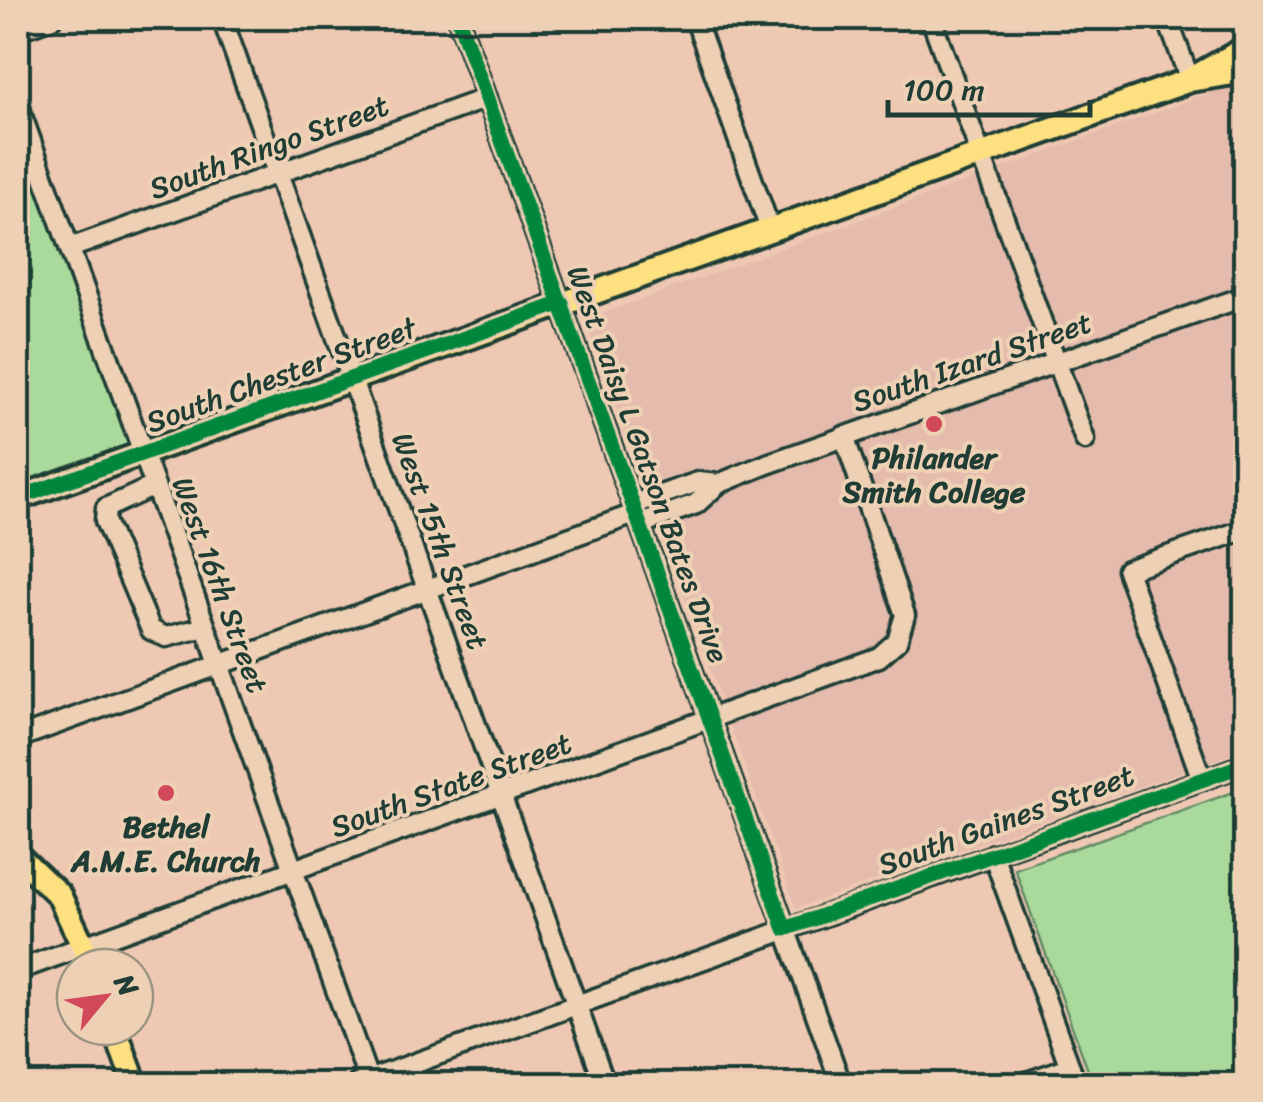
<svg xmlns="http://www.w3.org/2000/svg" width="1263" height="1102" font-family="Sriracha,sans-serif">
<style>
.built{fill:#e4bbac}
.green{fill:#a9da9b;stroke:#648c68;stroke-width:2.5}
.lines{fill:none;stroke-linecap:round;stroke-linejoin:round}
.minor-casing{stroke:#1f3d34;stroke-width:25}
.major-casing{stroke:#1f3d34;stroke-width:30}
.minor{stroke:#eed0b4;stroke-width:18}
.major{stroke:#fde080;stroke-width:22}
.cycleway-casing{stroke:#eed0b4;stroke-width:21}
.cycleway{stroke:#00873e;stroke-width:15}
.poi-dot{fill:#d1495b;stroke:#eed0b4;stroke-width:4}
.labels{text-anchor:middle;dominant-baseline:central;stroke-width:8;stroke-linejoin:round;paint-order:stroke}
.street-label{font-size:30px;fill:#1f3d34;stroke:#eed0b4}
.poi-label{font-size:30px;font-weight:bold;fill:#1f3d34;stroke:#eed0b4}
</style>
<rect width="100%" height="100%" fill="#efc8b3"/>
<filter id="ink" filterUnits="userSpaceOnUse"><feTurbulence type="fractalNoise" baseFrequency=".01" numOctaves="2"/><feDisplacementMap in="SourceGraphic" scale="20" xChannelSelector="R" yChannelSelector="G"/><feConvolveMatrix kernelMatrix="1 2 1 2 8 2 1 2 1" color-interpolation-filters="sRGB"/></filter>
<g filter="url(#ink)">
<!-- built -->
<polygon class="built" points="1245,80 1245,749 796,908 585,320"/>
<!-- green -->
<g class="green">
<polygon points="18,105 143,454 18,499"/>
<polygon points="1245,788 1245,1084 1093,1084 1015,869"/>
</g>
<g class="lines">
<!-- minor casing -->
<g class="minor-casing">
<g id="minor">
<polyline points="222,18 605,1084"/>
<polyline points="458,18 841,1084"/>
<polyline points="695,18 770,229"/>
<polyline points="931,18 1085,440"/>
<polyline points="1167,18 1190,80"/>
<polyline points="18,30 52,18"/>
<polyline points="18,105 370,1084"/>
<polyline points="70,248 487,98"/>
<polyline points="154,486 106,508 105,521 151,630 166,637 205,627"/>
<polyline points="634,504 698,482 718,484"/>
<polyline points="641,524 696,504 718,484 767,464 1246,296"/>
<polyline points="18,738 637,513"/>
<polyline points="1202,780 1127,570 1246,529"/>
<polyline points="993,854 1076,1084"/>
<polyline points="18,970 879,657 897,641 905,615 844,436"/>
<polyline points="357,1084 1246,764"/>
<polyline points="1021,1084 1070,1067"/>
</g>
</g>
<!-- major casing -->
<g class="major-casing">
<g id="major">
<polyline points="1193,78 1246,48"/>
<polyline points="18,498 1190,80 1246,71"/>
<polyline points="18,856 59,895 93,967"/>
<polyline points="114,1027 135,1084"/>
</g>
</g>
<!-- minor -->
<use href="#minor" class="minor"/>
<!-- major -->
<use href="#major" class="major"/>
<!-- cycleway casing -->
<g class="cycleway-casing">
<g id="cycleway">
<polyline points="458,18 785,929 1246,764"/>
<polyline points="18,498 562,303"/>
</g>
</g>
<!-- cycleway -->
<use href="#cycleway" class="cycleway"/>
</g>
</g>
<!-- markers -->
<g class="poi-dot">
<circle cx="934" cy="424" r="10"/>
<circle cx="166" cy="793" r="10"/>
</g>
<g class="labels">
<!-- street labels -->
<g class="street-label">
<text transform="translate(269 147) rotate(-20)">South Ringo Street</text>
<text transform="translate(972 362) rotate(-19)">South Izard Street</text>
<text transform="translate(281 375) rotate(-20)">South Chester Street</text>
<text transform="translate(648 464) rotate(70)">West Daisy L Gatson Bates Drive</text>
<text transform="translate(440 541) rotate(70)">West 15th Street</text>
<text transform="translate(220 585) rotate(70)">West 16th Street</text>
<text transform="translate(451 785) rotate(-20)">South State Street</text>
<text transform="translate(1006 820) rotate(-20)">South Gaines Street</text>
</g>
<!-- poi labels -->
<g class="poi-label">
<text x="934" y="458">Philander<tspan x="934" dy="34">Smith College</tspan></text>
<text x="166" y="827">Bethel<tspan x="166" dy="34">A.M.E. Church</tspan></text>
</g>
</g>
<!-- margin -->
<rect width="1263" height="1102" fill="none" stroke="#eed0b4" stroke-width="60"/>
<rect x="30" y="30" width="1203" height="1042" fill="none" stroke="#1f3d34" stroke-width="4" filter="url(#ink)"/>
<!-- north arrow -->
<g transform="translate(105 997) rotate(61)"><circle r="48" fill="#eed0b4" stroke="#9b9581" stroke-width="2.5"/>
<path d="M0-8L18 38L0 25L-18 38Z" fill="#d1495b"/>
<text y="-15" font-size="28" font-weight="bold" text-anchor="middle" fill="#1f3d34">N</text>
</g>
<!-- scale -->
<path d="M888 100v15h202v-15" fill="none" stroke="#1f3d34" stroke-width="5"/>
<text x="903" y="100" font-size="30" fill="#1f3d34" stroke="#eed0b4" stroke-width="8" paint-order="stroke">100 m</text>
</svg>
